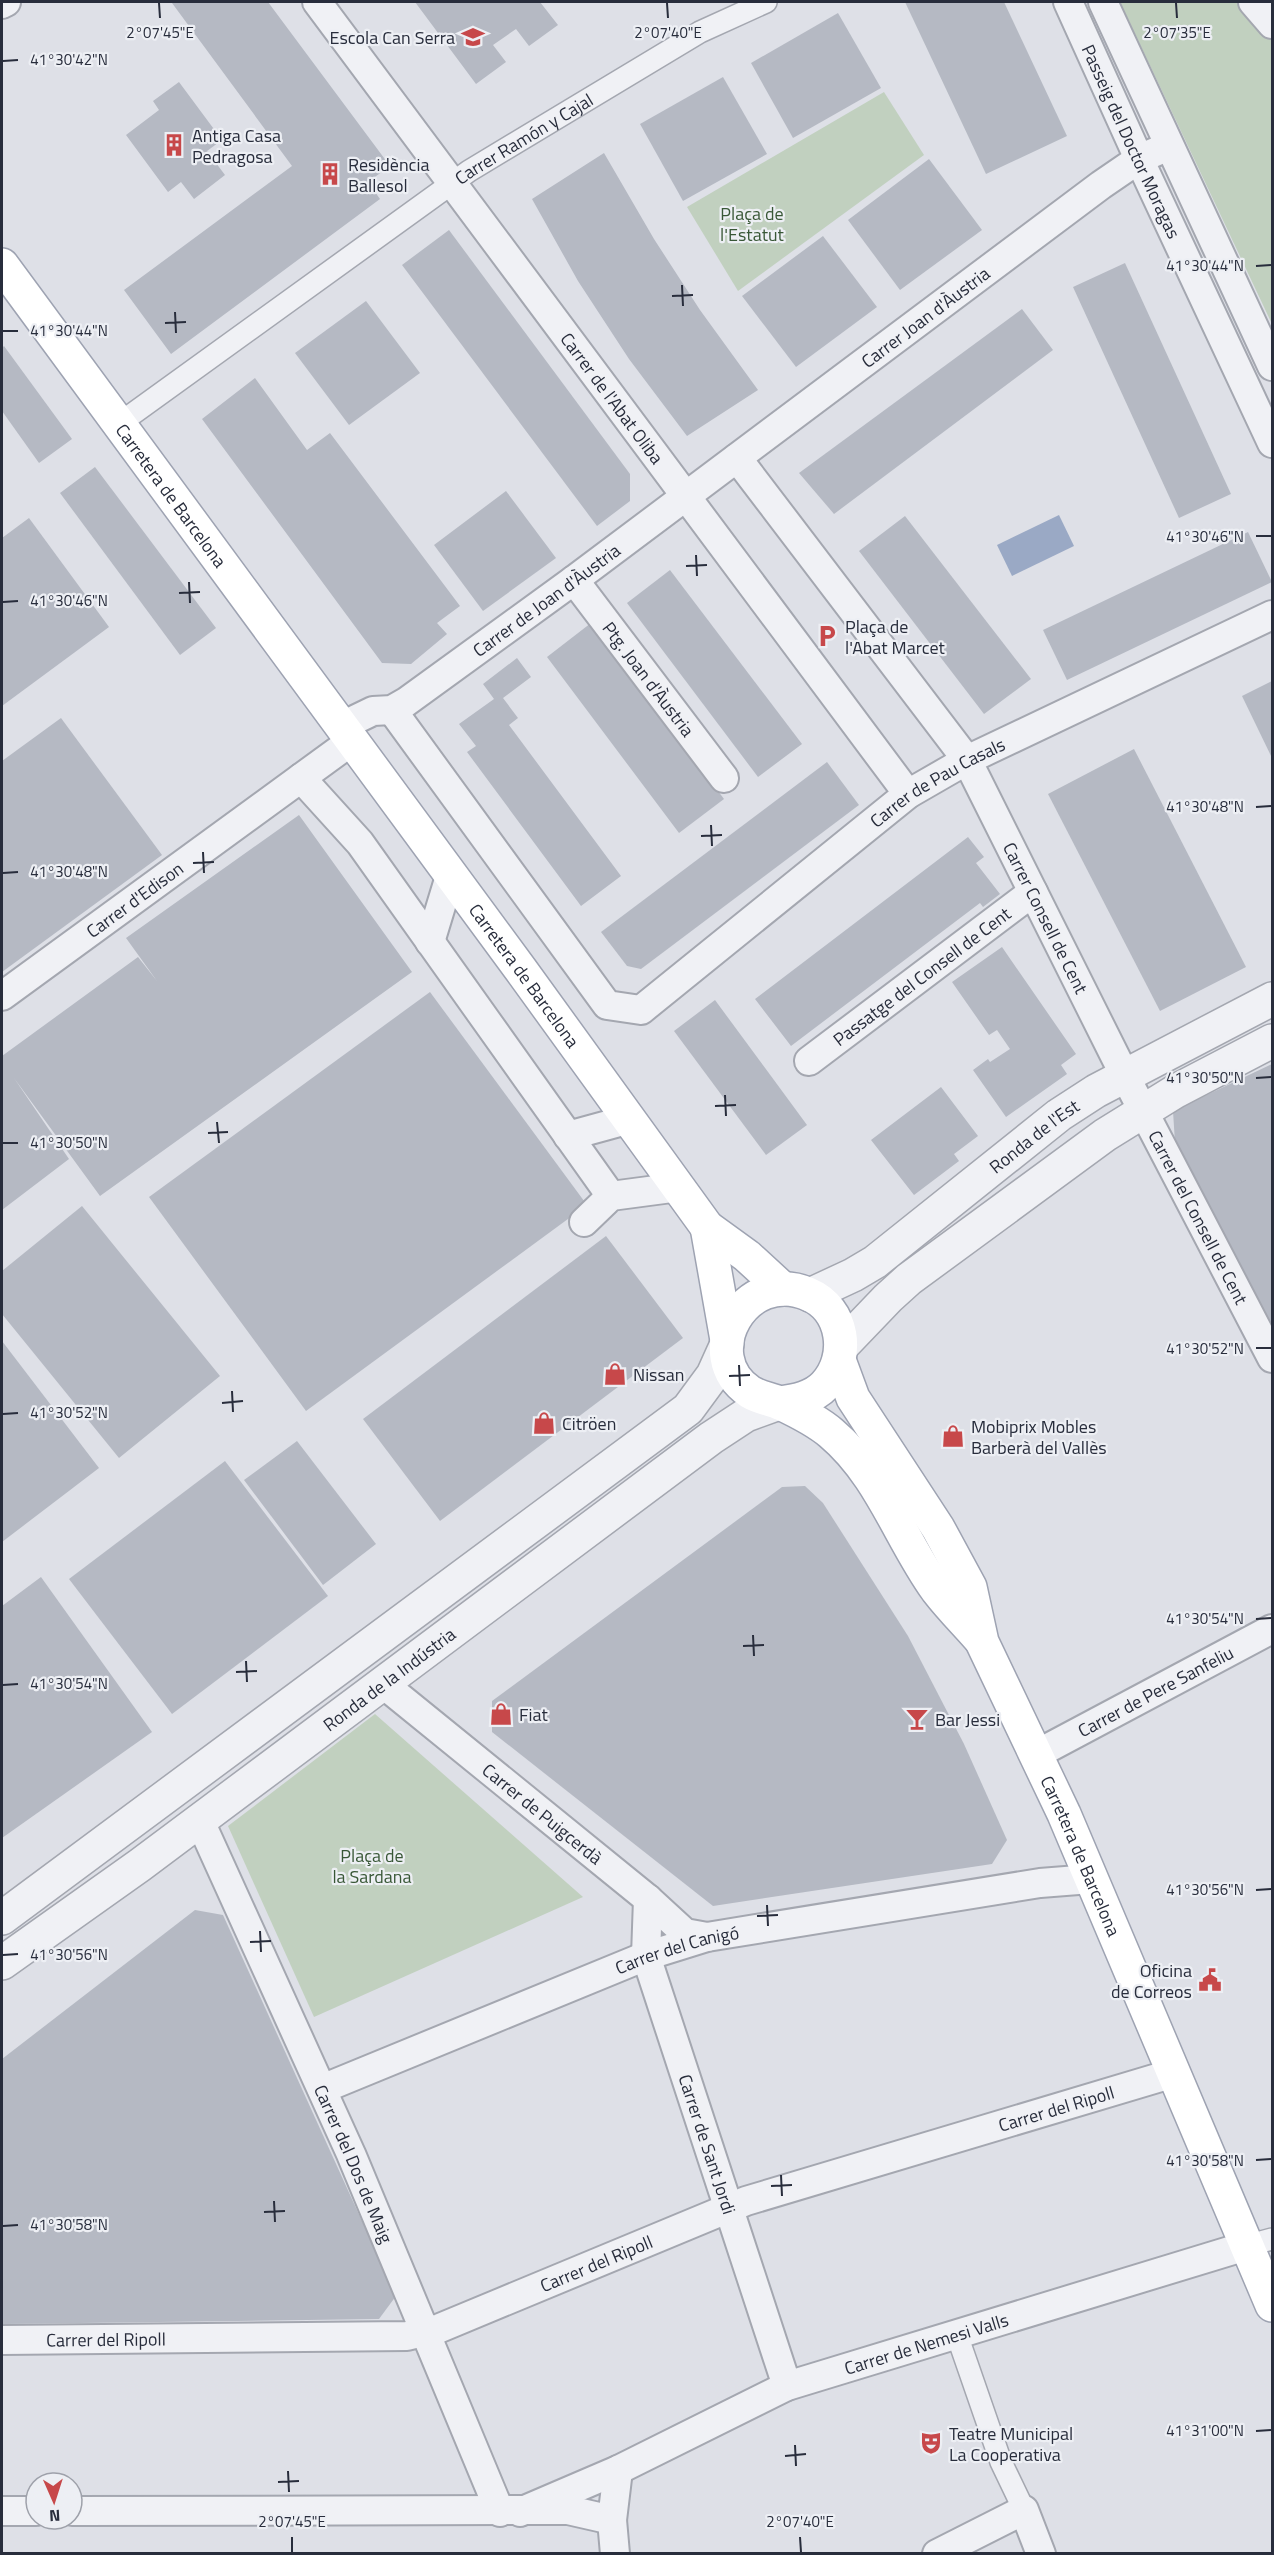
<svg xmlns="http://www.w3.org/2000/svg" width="1274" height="2555" font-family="'Titillium Web',sans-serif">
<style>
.green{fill:#c1d0bf}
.water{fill:#9aa9c5}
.building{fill:#b5b9c3}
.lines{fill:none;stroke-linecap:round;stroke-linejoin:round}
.pedestrian-casing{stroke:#a4a7b0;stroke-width:24}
.minor-casing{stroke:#a4a7b0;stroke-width:32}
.tertiary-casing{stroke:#a4a7b0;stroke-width:36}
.primary-casing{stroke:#9ea3b2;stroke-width:36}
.pedestrian{stroke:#f0f1f5;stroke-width:21}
.minor{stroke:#f0f1f5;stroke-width:28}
.tertiary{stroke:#f0f1f5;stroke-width:33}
.primary{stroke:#fff;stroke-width:33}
.ticks{fill:none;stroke:#282d3c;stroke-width:2}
.labels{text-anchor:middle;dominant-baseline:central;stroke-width:4.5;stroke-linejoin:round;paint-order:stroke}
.poi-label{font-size:18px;fill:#282d3c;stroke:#edeff4;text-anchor:start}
.street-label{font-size:18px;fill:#282d3c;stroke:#edeff4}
.park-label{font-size:18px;fill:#385736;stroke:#edeff4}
.ticks-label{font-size:15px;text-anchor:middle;fill:#282d3c;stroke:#edeff4;stroke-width:4.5;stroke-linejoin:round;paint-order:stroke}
</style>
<rect width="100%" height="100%" fill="#dee0e7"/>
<!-- green -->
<g class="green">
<polygon points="1120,2 1249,2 1272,27 1272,324"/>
<polygon points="884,92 924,155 738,291 687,207"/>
<polygon points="375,1714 583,1897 314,2017 228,1826"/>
</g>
<!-- water -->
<polygon class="water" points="1059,515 1074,546 1012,576 997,545"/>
<!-- building -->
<g class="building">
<polygon points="174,2 268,2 390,166 368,182 380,199 171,354 124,290 292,166 172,3"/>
<polygon points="415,2 540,2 558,25 529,46 516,29 493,45 506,62 476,84"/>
<polygon points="905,2 1004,2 1067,136 986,174"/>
<polygon points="838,13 881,88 793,138 751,63"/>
<polygon points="723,77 767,154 683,201 640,124"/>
<polygon points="179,82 222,140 207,151 225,175 194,199 181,182 168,192 126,135 159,110 153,101"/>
<polygon points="604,153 654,239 700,310 758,390 687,436 629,359 578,281 532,199"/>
<polygon points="929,159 982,230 900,290 848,220"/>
<polygon points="449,230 630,474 630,501 597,526 402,265"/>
<polygon points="823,236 877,307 796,367 742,296"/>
<polygon points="1125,263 1231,494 1179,518 1073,287"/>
<polygon points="366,301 420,373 349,425 295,353"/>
<polygon points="1022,309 1053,350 834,514 799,473"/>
<polygon points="4,346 72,439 39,463 2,411 2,348"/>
<polygon points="255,378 307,450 330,433 460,606 437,623 447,634 411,664 382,663 202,419"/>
<polygon points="95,467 216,628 180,655 60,493"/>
<polygon points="506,491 556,558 483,611 434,545"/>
<polygon points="905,516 1031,679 984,714 859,551"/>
<polygon points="29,518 109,627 2,706 2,538"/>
<polygon points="1248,532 1272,582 1067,680 1043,630"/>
<polygon points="670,570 802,744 758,777 627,603"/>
<polygon points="591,623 724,799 679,833 547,657"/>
<polygon points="517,658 531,677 503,698 518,718 509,725 621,876 581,906 467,752 476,746 459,724 494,699 483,684"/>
<polygon points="1272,681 1272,758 1242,696"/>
<polygon points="61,718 162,855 2,972 2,761"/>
<polygon points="1134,749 1246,967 1160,1011 1048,794"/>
<polygon points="827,762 859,805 641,969 627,966 601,932"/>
<polygon points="299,815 412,972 100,1196 14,1078 69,1159 2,1210 2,1056 138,957 157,981 126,938"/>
<polygon points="968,837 984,857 976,863 1000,894 983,907 980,903 791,1046 755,999"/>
<polygon points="1002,947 1076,1054 1061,1065 1067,1074 1006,1117 973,1070 988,1059 990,1062 1010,1049 997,1030 989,1035 952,982"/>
<polygon points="430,992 587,1205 306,1411 149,1197"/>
<polygon points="715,1000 807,1125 766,1155 674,1031"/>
<polygon points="1272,1064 1272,1333 1175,1143 1173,1111"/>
<polygon points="941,1087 978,1136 954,1154 959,1161 914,1195 871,1140"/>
<polygon points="82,1206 220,1376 119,1458 2,1314 2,1271"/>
<polygon points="606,1236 683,1338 440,1521 363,1419"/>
<polygon points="2,1341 99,1468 2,1542"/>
<polygon points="297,1441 376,1544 323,1585 244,1480"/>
<polygon points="225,1461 328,1596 172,1714 69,1579"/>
<polygon points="805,1486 823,1503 908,1636 964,1744 1007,1840 992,1864 713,1906 492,1732 492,1701 782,1487"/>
<polygon points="41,1577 152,1732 2,1838 2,1606"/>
<polygon points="195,1910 223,1915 396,2296 379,2319 2,2324 2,2059"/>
</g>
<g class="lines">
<!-- pedestrian casing -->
<g class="pedestrian-casing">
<g id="pedestrian">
<path id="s1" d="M 120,423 L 469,171 L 700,32 L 766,2"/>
<polyline points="1246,2246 1272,2239"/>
<polyline points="957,2335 1001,2462 1024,2510"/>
</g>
</g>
<!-- minor casing -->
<g class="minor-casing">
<g id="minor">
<path id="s2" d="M 317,2 L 908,794"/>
<path id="s3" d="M 1068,2 L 1139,159 L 1272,443"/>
<polyline points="1103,2 1272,366"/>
<polyline points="1253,2 1272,24"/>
<polyline points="2,4 6,2"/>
<path id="s4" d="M 737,458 L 967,760 L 1125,1076 L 1272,1358"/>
<path id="s5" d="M 574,580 L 724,778"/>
<path id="s6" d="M 392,710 L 607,1005 L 641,1010 L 908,794 L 967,760 L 1272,615"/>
<path id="s7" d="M 342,726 L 373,711 L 392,710 L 406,702 L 574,580 L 1101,185 L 1139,159 L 1169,146"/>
<polyline points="301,778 360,843 611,1196"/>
<polyline points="430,942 451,873"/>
<path id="s8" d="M 2,996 L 353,740"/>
<path id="s9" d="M 809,1061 L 1033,892"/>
<polyline points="568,1136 630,1119"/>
<polyline points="584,1222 611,1196 679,1187"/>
<path id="s10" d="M 382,1683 L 648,1899 L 685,1933 L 707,1937"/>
<path id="s11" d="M 1037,1754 L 1272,1629"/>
<path id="s12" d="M 199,1819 L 351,2154 L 500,2512"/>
<path id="s13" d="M 648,1899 L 646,1956 L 787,2386"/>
<path id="s14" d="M 322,2089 L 646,1956 L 707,1937 L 1040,1883 L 1091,1879"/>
<path id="s15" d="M 2,2340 L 407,2336 L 440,2328 L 746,2201 L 1174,2073"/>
<polyline points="2,2511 36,2511"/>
<polyline points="72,2511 568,2510 612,2520 618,2470"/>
<path id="s16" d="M 520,2512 L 618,2470 L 787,2386 L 1246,2246"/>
<polyline points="612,2520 615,2554"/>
<polyline points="937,2554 1024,2510 1041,2554"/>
</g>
</g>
<!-- tertiary casing -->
<g class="tertiary-casing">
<g id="tertiary">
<path id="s17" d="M 810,1295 L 853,1275 L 875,1262 L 1059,1115 L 1096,1091 L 1272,999"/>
<polyline points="841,1347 888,1298 909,1279 1105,1135 1176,1091 1272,1041"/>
<polyline points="2,1918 688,1409 713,1375 727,1344"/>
<path id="s18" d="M 2,1963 L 140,1865 L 711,1438 L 746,1415 L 779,1403"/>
</g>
</g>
<!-- primary casing -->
<g class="primary-casing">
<g id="primary">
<path id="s19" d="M 2,265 L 521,970 L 707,1227 L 747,1256 L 783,1289"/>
<polyline points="707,1227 727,1340"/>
<path id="s20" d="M 839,1360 L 853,1398 L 938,1528 L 970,1587 L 982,1642 L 1064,1814 L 1272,2305"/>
<path d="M 779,1403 C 795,1401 813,1398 825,1385 C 851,1357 844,1309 808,1294 C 745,1267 695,1355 750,1392 C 760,1398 770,1399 780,1403 C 797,1411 817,1421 831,1433 C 881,1475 900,1539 937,1590 C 950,1607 965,1622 979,1638"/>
</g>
</g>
<!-- pedestrian -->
<use href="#pedestrian" class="pedestrian"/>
<!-- minor -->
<use href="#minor" class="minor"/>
<!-- tertiary -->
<use href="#tertiary" class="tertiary"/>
<!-- primary -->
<use href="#primary" class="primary"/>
</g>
<!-- ticks -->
<path class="ticks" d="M 159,3 L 160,18M 667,3 L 668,18M 1176,3 L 1177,18M 3,61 L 18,60M 1256,266 L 1271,265M 682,285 L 683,306M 672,296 L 693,295M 175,312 L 176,333M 165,323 L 186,322M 3,331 L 18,331M 1256,536 L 1271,536M 696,555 L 697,576M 686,566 L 707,565M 189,582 L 190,603M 179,593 L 200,592M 3,602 L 18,601M 1256,807 L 1271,806M 711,825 L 712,846M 701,836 L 722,835M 203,852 L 204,873M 193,863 L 214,862M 3,873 L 18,872M 1256,1078 L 1271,1077M 725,1095 L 726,1116M 715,1106 L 736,1105M 217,1122 L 219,1143M 208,1133 L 228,1132M 3,1143 L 18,1143M 1256,1348 L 1271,1348M 739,1365 L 740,1386M 729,1376 L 750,1375M 232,1391 L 233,1412M 222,1403 L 243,1401M 3,1414 L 18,1413M 1256,1619 L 1271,1618M 753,1635 L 754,1656M 743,1646 L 764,1645M 246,1661 L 247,1682M 236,1672 L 257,1671M 3,1685 L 18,1684M 1256,1890 L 1271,1889M 767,1905 L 768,1926M 757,1916 L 778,1915M 260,1931 L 261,1952M 250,1942 L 271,1941M 3,1955 L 18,1954M 1256,2160 L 1271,2159M 781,2175 L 782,2196M 771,2186 L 792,2185M 274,2201 L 275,2222M 264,2212 L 285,2211M 3,2226 L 18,2225M 1256,2431 L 1271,2430M 795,2445 L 796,2466M 785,2456 L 806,2454M 288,2471 L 289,2492M 278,2482 L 299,2481M 292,2537 L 292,2552M 800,2537 L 801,2552"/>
<!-- icons -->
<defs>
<g id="school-bare" transform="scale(1.8)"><path d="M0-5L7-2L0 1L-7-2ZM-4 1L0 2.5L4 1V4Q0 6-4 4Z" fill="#c7484a" stroke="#edeff4" stroke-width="2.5" paint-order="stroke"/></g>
<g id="building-bare" transform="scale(1.8)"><path d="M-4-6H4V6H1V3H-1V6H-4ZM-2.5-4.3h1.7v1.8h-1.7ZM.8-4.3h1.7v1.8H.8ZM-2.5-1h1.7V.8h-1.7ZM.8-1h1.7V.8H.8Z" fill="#c7484a" stroke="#edeff4" stroke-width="2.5" paint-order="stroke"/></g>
<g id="parking-bare" transform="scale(1.8)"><path d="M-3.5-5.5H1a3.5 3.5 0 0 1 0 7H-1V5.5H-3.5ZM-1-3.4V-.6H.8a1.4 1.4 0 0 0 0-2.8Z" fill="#c7484a" stroke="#edeff4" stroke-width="2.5" paint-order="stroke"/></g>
<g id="shop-bare" transform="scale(1.8)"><path d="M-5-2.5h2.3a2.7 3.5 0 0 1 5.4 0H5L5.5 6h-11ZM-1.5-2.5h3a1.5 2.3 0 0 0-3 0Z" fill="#c7484a" stroke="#edeff4" stroke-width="2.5" paint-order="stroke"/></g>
<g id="bar-bare" transform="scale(1.8)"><path d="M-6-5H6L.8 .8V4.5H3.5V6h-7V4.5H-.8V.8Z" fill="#c7484a" stroke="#edeff4" stroke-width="2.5" paint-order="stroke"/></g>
<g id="civic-bare" transform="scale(1.8)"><path d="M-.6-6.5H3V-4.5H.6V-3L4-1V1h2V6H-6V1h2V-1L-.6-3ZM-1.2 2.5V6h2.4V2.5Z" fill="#c7484a" stroke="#edeff4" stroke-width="2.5" paint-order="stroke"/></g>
<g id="theatre-bare" transform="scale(1.8)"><path d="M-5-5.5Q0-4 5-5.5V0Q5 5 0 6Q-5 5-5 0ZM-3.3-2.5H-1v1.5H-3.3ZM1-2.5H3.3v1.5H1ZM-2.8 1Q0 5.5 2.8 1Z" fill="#c7484a" stroke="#edeff4" stroke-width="2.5" paint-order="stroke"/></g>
</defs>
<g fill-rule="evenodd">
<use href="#school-bare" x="473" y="37"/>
<use href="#building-bare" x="174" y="145"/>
<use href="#building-bare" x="330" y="174"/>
<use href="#parking-bare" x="827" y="636"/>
<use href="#shop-bare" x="615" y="1374"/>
<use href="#shop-bare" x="544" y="1423"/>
<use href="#shop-bare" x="953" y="1436"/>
<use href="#shop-bare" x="501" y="1714"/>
<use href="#bar-bare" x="917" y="1719"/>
<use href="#civic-bare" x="1210" y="1980"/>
<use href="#theatre-bare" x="931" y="2443"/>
</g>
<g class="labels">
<!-- poi labels -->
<g class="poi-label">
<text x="455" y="37" text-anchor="end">Escola Can Serra</text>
<text x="192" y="135">Antiga Casa<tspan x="192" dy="21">Pedragosa</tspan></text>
<text x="348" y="164">Residència<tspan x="348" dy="21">Ballesol</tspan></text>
<text x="845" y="626">Plaça de<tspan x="845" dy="21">l'Abat Marcet</tspan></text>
<text x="633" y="1374">Nissan</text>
<text x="562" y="1423">Citröen</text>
<text x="971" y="1426">Mobiprix Mobles<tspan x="971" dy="21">Barberà del Vallès</tspan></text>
<text x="519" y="1714">Fiat</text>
<text x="935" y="1719">Bar Jessi</text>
<text x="1192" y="1970" text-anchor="end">Oficina<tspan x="1192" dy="21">de Correos</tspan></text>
<text x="949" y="2433">Teatre Municipal<tspan x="949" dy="21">La Cooperativa</tspan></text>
</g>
<!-- street labels -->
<g class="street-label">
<text stroke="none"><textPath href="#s1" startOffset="494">Carrer Ramón y Cajal</textPath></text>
<text stroke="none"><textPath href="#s3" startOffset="153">Passeig del Doctor Moragas</textPath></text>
<text stroke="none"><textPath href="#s7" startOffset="716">Carrer Joan d'Àustria</textPath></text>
<text stroke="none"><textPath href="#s2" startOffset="494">Carrer de l'Abat Oliba</textPath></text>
<text stroke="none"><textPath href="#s19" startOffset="286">Carretera de Barcelona</textPath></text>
<text stroke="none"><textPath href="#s7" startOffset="243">Carrer de Joan d'Àustria</textPath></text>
<text stroke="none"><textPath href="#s5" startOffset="124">Ptg. Joan d'Àustria</textPath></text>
<text stroke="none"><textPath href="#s6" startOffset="774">Carrer de Pau Casals</textPath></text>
<text stroke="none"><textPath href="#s8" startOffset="164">Carrer d'Edison</textPath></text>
<text stroke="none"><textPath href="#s4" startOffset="556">Carrer Consell de Cent</textPath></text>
<text stroke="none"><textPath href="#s19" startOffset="882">Carretera de Barcelona</textPath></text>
<text stroke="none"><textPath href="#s9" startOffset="141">Passatge del Consell de Cent</textPath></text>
<text stroke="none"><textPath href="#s17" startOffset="276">Ronda de l'Est</textPath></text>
<text stroke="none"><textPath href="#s4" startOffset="892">Carrer del Consell de Cent</textPath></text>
<text stroke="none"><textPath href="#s18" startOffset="480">Ronda de la Indústria</textPath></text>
<text stroke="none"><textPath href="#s11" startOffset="134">Carrer de Pere Sanfeliu</textPath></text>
<text stroke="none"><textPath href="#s10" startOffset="207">Carrer de Puigcerdà</textPath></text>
<text stroke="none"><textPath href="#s20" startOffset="555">Carretera de Barcelona</textPath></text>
<text stroke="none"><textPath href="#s14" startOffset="382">Carrer del Canigó</textPath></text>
<text stroke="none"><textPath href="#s15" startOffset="1094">Carrer del Ripoll</textPath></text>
<text stroke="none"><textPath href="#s13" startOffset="255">Carrer de Sant Jordi</textPath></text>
<text stroke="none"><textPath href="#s12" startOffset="378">Carrer del Dos de Maig</textPath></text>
<text stroke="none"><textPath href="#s15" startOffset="608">Carrer del Ripoll</textPath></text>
<text stroke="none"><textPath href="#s15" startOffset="104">Carrer del Ripoll</textPath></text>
<text stroke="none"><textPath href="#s16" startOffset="441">Carrer de Nemesi Valls</textPath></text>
</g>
<!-- park labels -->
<g class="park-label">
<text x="752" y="213">Plaça de<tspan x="752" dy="21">l'Estatut</tspan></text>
<text x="372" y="1855">Plaça de<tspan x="372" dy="21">la Sardana</tspan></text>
</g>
</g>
<g class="ticks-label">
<text x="160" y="38">2°07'45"E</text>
<text x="668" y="38">2°07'40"E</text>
<text x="1177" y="38">2°07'35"E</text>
<text x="69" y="65">41°30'42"N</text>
<text x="1205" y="271">41°30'44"N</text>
<text x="69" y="336">41°30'44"N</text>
<text x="1205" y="542">41°30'46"N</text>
<text x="69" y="606">41°30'46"N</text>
<text x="1205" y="812">41°30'48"N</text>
<text x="69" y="877">41°30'48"N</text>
<text x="1205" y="1083">41°30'50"N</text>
<text x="69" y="1148">41°30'50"N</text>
<text x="1205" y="1354">41°30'52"N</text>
<text x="69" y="1418">41°30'52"N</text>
<text x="1205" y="1624">41°30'54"N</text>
<text x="69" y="1689">41°30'54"N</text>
<text x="1205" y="1895">41°30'56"N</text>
<text x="69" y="1960">41°30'56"N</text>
<text x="1205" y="2166">41°30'58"N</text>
<text x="69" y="2230">41°30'58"N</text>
<text x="1205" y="2436">41°31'00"N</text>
<text x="292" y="2527">2°07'45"E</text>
<text x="800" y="2527">2°07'40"E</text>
</g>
<!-- border -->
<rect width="1274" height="2555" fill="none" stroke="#282d3c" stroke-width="6"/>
<!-- north arrow -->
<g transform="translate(54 2501) rotate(177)"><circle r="28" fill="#edeff4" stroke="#9ea1aa" stroke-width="1.5"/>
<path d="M0-4.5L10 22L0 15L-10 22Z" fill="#c7484a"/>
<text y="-9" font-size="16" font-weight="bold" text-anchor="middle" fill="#282d3c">N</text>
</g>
</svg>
